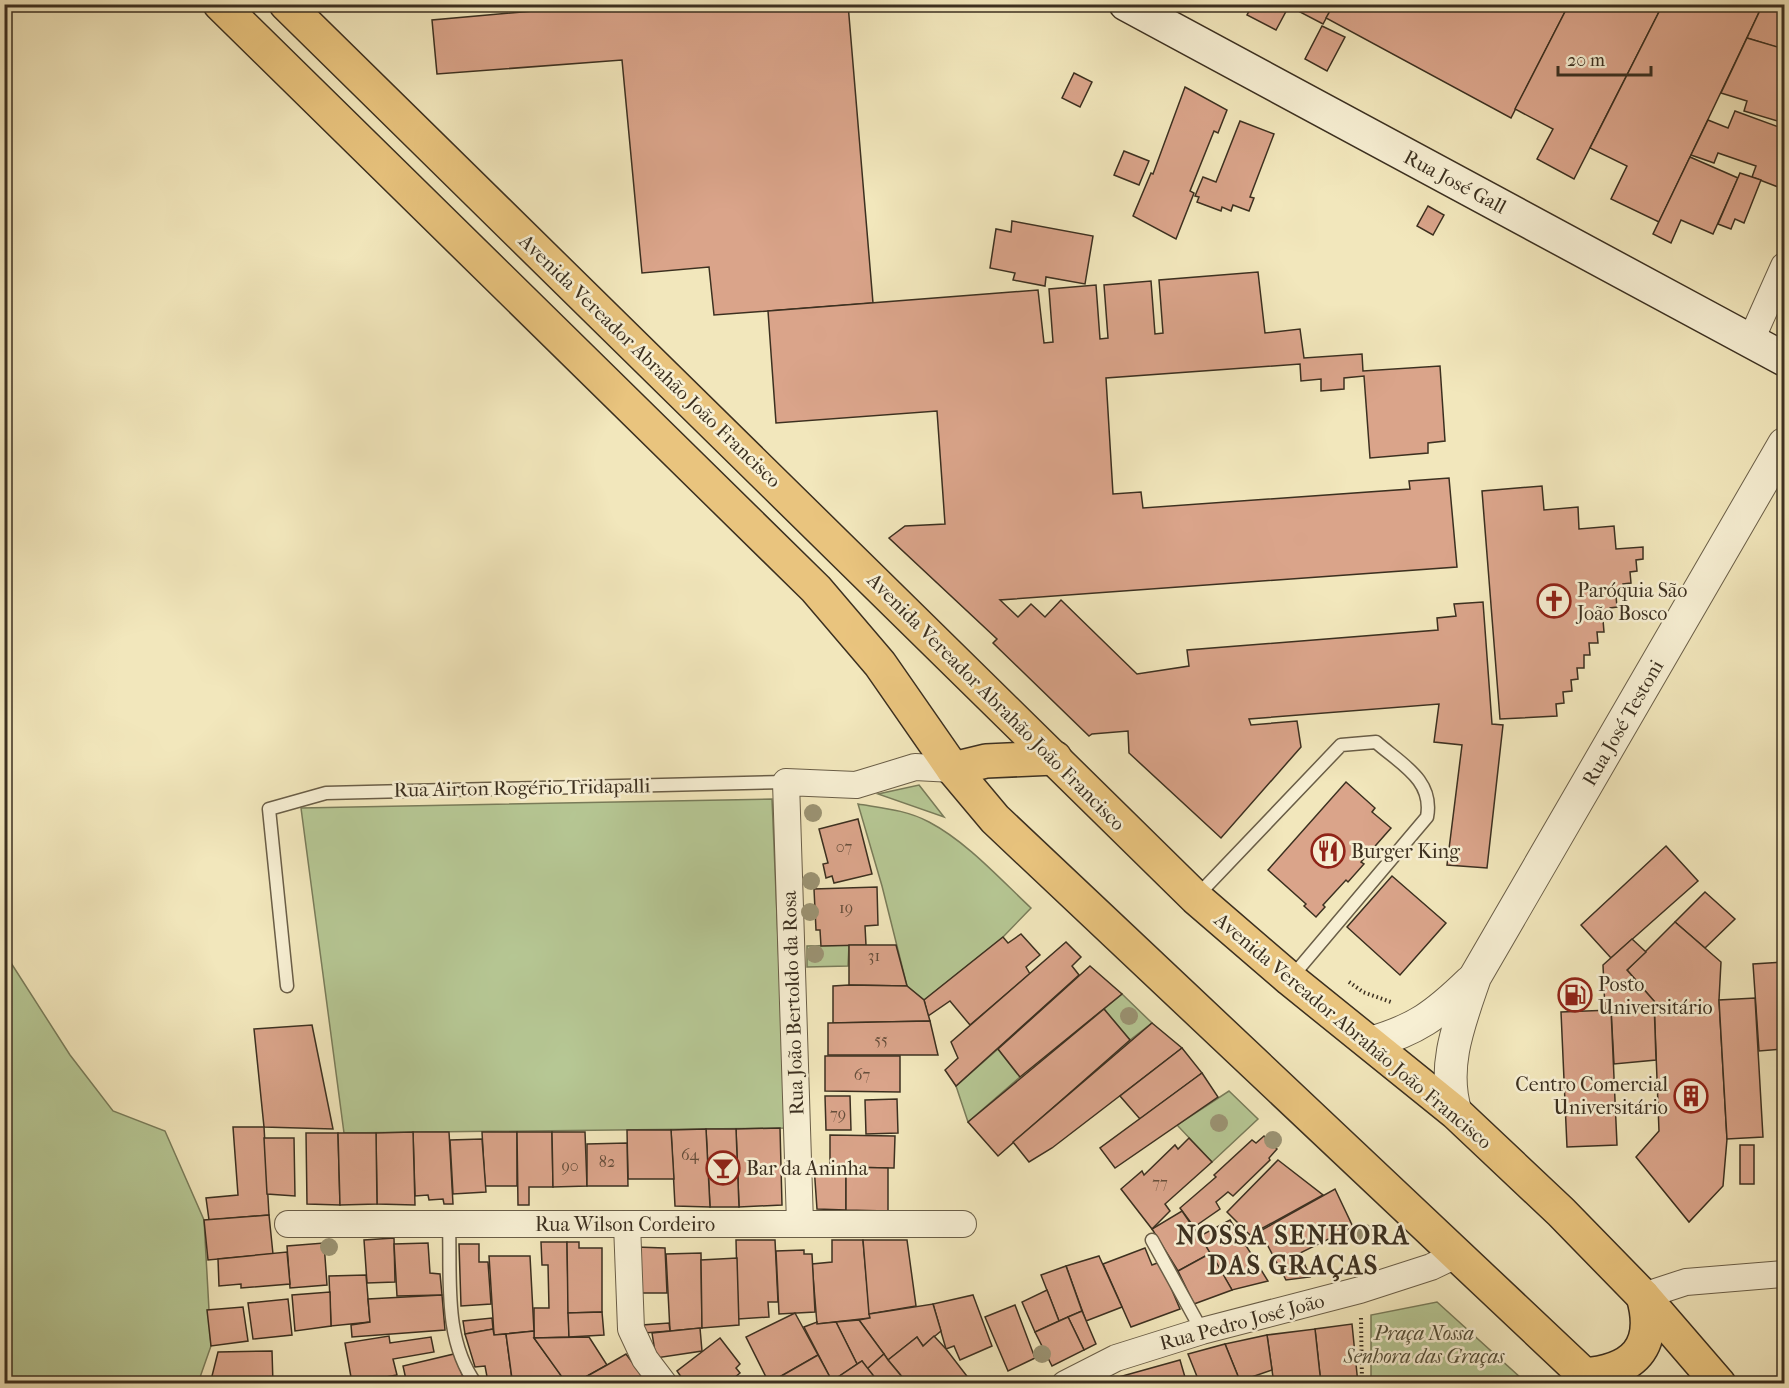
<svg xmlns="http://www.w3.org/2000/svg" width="1789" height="1388" font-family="'IM FELL French Canon',serif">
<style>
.green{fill:#b6c794;stroke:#797c5a;stroke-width:1.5}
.building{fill:#daa48a;stroke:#3c3020;stroke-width:1.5}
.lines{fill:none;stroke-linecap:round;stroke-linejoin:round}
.service-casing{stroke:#6a5e47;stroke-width:15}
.minor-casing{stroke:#6a5e47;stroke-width:28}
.tertiary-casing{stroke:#6a5e47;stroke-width:34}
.secondary-casing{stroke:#3c3020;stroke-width:36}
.primary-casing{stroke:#3c3020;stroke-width:36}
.path{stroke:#3c3020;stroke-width:4;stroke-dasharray:1.5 3;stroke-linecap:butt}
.service{stroke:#f7efd3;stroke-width:12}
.minor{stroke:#f7efd3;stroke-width:26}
.tertiary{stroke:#f7efd3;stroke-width:32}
.secondary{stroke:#f7efd3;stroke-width:33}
.primary{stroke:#e9c47e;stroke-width:33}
.tree{fill:#9b9373}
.labels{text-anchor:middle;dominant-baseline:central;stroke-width:5;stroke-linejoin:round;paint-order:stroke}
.number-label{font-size:16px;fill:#644d3a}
.street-label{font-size:20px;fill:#3c3020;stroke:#f7efd3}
.poi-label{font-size:20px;fill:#3c3020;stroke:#f7efd3;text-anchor:start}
.park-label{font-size:20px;font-style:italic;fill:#544e37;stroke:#f7efd3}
.district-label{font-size:26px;font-weight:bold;letter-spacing:1.5px;fill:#3c3020;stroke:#f7efd3}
</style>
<rect width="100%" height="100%" fill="#f2e7bc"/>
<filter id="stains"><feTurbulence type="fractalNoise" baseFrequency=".00333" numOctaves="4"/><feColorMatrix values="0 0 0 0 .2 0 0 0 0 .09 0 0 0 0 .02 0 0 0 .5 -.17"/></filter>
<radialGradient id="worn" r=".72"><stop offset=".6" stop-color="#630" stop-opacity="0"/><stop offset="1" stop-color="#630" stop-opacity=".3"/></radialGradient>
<!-- green -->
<g class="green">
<polygon points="919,785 944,817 878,794"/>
<polygon points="772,799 786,1128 344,1133 301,808"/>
<path d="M 858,804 C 882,808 907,810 929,822 C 967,842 1000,879 1031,908 L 1003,937 L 924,1000 L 907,986 L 882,886 Z"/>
<polygon points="849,945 848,966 807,967 807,946"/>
<polygon points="4,952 70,1055 113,1111 165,1131 204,1220 211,1346 198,1383 5,1383"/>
<polygon points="1122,994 1152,1023 1130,1040 1104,1009"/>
<polygon points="998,1049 1020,1077 968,1122 956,1086"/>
<polygon points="1229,1091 1258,1119 1212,1162 1177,1125"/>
<polygon points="1437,1302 1522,1379 1523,1383 1371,1383 1371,1315"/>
</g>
<!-- building -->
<g class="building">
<polygon points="522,4 576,4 576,8 514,13"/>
<polygon points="613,4 848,4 873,303 714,315 709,267 642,273 622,60 437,74 432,20"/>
<polygon points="1253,4 1290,4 1276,30 1247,15"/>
<polygon points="1301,4 1334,4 1323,24 1298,11"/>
<polygon points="1334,4 1569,4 1511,118 1326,18"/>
<polygon points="1569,4 1663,4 1574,179 1537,159 1553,129 1515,109"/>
<polygon points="1663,4 1763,4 1659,222 1611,199 1627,166 1590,148"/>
<polygon points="1763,4 1784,4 1784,34 1779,48 1747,38"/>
<polygon points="1322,26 1345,37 1327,71 1305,59"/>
<polygon points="1747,38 1784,49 1784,123 1744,111 1747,101 1721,93"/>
<polygon points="1074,73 1092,82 1080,107 1062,98"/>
<polygon points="1185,87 1227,110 1218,133 1214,131 1190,191 1194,193 1176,239 1133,216 1151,173 1153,174"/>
<polygon points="1735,111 1784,129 1784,169 1778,187 1752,177 1756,166 1718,153 1714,163 1691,155 1708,120 1728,128"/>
<polygon points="1240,121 1274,134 1250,197 1254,198 1249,211 1233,205 1231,211 1222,207 1221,211 1197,202 1199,197 1195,196 1203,177 1216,182"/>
<polygon points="1124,151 1149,161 1139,185 1114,175"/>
<polygon points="1690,157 1738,178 1713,234 1681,220 1671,243 1653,234"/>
<polygon points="1740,173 1761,180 1744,223 1735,219 1731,229 1718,224"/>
<polygon points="1428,206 1444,215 1433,235 1417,226"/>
<polygon points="1012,221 1093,236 1085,284 1046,277 1045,286 1013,280 1015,273 990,268 996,229 1011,232"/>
<polygon points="1258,272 1265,333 1300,329 1304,358 1362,354 1363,371 1440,366 1445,441 1428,443 1428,453 1370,458 1364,376 1344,378 1344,389 1321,391 1321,379 1301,381 1300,364 1106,378 1113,494 1141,492 1143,508 1410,489 1409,481 1449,478 1457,567 1000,600 1018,617 1031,604 1045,617 1061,600 1137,674 1189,666 1187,650 1438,630 1437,618 1456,616 1454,604 1483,602 1492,724 1503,725 1487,868 1447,865 1462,745 1434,742 1439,704 1249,719 1251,725 1297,721 1301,747 1221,838 1129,753 1128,731 1092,734 1089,736 993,643 997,639 889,538 905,526 945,524 937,411 776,423 768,311 1038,290 1044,343 1053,342 1049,289 1096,285 1100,339 1108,338 1104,285 1151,281 1155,334 1163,333 1159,280"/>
<polygon points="1542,486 1544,510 1578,507 1579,529 1614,526 1616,549 1643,547 1643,559 1636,560 1637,571 1630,572 1631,583 1623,584 1624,595 1616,596 1617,607 1610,608 1611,619 1603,620 1604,632 1597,632 1598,643 1589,643 1590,655 1584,655 1584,668 1577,668 1578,679 1571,680 1572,691 1563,692 1564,703 1556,704 1557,716 1500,719 1482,491"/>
<polygon points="1346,782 1375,808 1372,812 1391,828 1361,862 1364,864 1348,882 1346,880 1323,905 1325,907 1316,917 1304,906 1306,904 1268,870"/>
<polygon points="858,819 872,874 834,883 832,876 826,878 823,864 828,863 819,829"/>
<polygon points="1666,846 1698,881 1611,958 1581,925"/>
<polygon points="1392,876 1446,923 1400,975 1347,927"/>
<polygon points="877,887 878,925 865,926 866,945 821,946 820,930 816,930 814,889"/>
<polygon points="1705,892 1735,919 1705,948 1675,922"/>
<polygon points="1675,922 1721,962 1719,1000 1727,1139 1723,1186 1689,1222 1636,1157 1659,1131 1654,1001 1627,970"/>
<polygon points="1021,934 1040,955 1026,967 1030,974 970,1025 950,1001 928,1016 924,1000 1003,937 1008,943"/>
<polygon points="1632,939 1646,952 1627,970 1654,1001 1656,1060 1614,1064 1611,1010 1605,1010 1603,965"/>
<polygon points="1066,942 1081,957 1072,966 1079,975 956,1086 945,1070 958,1058 951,1042"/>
<polygon points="849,945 896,945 907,986 849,985"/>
<polygon points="1784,962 1784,1049 1759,1051 1753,964"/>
<polygon points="1090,966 1122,994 1020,1077 998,1049"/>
<polygon points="849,985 907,986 924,1000 930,1021 833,1023 833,986"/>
<polygon points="1755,998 1763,1137 1727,1139 1719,1000"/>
<polygon points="1104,1009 1130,1040 998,1156 968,1122"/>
<polygon points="1611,1010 1617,1145 1567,1147 1561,1012"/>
<polygon points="930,1021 938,1055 828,1055 828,1023"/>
<polygon points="1152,1023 1182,1048 1052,1148 1029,1162 1013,1142"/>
<polygon points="312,1025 333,1129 264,1127 254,1029"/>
<polygon points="1182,1048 1202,1073 1140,1119 1120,1096"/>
<polygon points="825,1056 900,1056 900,1092 825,1091"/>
<polygon points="1202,1073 1218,1097 1115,1168 1100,1148"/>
<polygon points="825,1096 850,1096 851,1130 826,1130"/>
<polygon points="897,1099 898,1133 866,1134 865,1100"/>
<polygon points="233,1127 264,1127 269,1215 209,1220 206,1198 238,1195"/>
<polygon points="780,1128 782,1205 739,1207 736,1129"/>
<polygon points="706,1129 736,1129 739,1207 710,1207"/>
<polygon points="706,1129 710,1207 675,1206 671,1130"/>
<polygon points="627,1130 671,1130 674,1179 628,1179"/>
<polygon points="413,1132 449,1132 453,1204 444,1204 443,1199 429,1200 428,1195 415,1196"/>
<polygon points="413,1132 415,1205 377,1204 376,1133"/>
<polygon points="482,1132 517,1132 517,1186 485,1186"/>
<polygon points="517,1132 552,1132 553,1187 529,1187 529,1205 518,1205"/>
<polygon points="552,1132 585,1132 587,1186 553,1187"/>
<polygon points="306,1133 338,1133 340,1205 307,1204"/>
<polygon points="338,1133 376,1133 377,1204 340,1205"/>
<polygon points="830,1135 895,1136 894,1168 830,1167"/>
<polygon points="1264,1136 1277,1149 1269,1158 1270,1160 1233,1196 1228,1192 1216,1202 1220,1209 1194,1227 1180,1208 1216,1177 1214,1175 1252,1140 1256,1143"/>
<polygon points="264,1138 294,1138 295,1196 267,1194"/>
<polygon points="1189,1138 1212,1162 1165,1204 1170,1211 1152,1229 1121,1189 1142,1171 1144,1175 1175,1145 1178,1149"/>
<polygon points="482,1139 486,1192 453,1194 450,1140"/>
<polygon points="627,1143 628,1186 587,1186 587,1144"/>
<rect x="1740" y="1145" width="14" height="39"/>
<polygon points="1278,1160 1323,1195 1250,1235 1227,1212"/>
<polygon points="814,1166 846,1167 846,1210 817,1209"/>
<polygon points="846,1167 888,1168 888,1211 846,1210"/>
<polygon points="1335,1189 1353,1227 1300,1253 1310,1277 1286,1280 1260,1231"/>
<polygon points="1182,1211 1211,1253 1178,1271 1152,1229"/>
<polygon points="269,1215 273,1254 208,1260 204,1220"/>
<polygon points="1230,1220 1268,1281 1232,1290 1200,1236"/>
<polygon points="394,1238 395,1282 367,1283 364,1240"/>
<polygon points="736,1240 775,1240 778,1302 768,1302 769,1317 738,1319"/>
<polygon points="832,1240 863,1240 870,1318 817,1324 812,1264 832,1262"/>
<polygon points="863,1240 907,1240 916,1306 869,1314"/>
<polygon points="541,1242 567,1242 569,1337 534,1338 534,1308 549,1308 548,1265 542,1265"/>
<polygon points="567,1242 579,1242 579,1248 602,1248 602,1312 568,1313"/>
<polygon points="324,1243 327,1285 290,1288 287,1246"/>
<polygon points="428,1243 430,1273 440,1274 442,1295 397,1296 394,1244"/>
<polygon points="459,1244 479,1244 479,1262 488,1262 491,1304 461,1306"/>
<polygon points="636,1247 665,1248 667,1293 639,1293"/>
<polygon points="1145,1248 1152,1265 1160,1262 1180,1309 1131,1327 1103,1264"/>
<polygon points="804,1250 804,1254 812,1254 815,1312 779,1314 776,1251"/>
<polygon points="287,1252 290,1284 241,1288 241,1284 219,1286 218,1259"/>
<polygon points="701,1253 702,1328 670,1331 666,1254"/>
<polygon points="1211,1253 1232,1290 1194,1304 1178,1271"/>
<polygon points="489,1256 530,1256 534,1331 494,1335"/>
<polygon points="1099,1256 1122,1307 1086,1321 1066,1266"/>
<polygon points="737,1258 739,1325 702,1328 701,1260"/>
<polygon points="1066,1266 1082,1311 1059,1321 1041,1275"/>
<polygon points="366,1275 370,1322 331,1326 329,1276"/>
<polygon points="1047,1290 1059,1321 1035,1332 1022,1302"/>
<polygon points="330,1292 331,1326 295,1331 292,1295"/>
<polygon points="442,1295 445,1330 352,1337 351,1325 370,1322 368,1299"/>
<polygon points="973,1295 992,1346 960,1360 954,1346 946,1349 933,1304"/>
<polygon points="288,1299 292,1335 253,1339 248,1303"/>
<polygon points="933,1304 941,1331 923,1346 917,1337 888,1360 859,1320 870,1318 869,1314"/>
<polygon points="1015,1305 1035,1358 1008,1371 985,1317"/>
<polygon points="243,1307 248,1341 211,1346 207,1310"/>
<polygon points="1082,1311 1096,1344 1084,1350 1068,1317"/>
<polygon points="602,1312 604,1335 569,1337 568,1313"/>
<polygon points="795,1313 818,1355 769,1383 746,1337"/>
<polygon points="1068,1317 1084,1350 1052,1366 1035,1332"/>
<polygon points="492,1318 493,1329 465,1334 463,1321"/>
<polygon points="859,1320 884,1354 867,1369 862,1361 857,1364 836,1322"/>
<polygon points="817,1322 817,1324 836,1322 857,1364 832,1381 804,1327"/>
<polygon points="669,1323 670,1331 644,1333 642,1325"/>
<polygon points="1352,1324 1358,1384 1321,1384 1315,1329"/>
<polygon points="700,1328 702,1351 656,1358 652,1333"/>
<polygon points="493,1329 494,1335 506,1334 512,1379 488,1382 485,1366 475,1367 465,1334"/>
<polygon points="1315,1329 1321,1384 1274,1384 1267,1335"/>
<polygon points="534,1331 534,1338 564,1379 557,1384 489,1384 512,1379 506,1334"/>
<polygon points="1267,1335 1272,1370 1240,1381 1225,1344"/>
<polygon points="389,1336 390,1343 431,1337 434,1352 393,1359 397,1375 352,1383 345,1343"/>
<polygon points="934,1336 946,1349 973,1384 908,1384 888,1360 917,1337 923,1346"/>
<polygon points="589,1337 607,1365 573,1384 567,1384 534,1338"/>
<polygon points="720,1338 740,1364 736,1368 740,1373 727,1384 686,1384 677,1371"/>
<polygon points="1225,1344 1240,1381 1233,1384 1200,1384 1188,1354"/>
<polygon points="272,1351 273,1384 210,1384 218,1352"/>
<polygon points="454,1354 466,1384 407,1384 403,1366"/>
<polygon points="626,1354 648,1384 573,1384 607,1365"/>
<polygon points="884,1354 888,1360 908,1384 880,1384 867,1369"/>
<polygon points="818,1355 832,1381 829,1384 769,1383"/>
<polygon points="1180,1360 1187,1384 1109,1384 1108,1380"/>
<polygon points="862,1361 876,1379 871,1384 836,1384 832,1381"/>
</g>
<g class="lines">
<!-- service casing -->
<g class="service-casing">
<g id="service">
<path d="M 1196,897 L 1341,745 L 1376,742 C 1401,764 1434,780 1427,817 L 1290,979"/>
<polyline points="287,986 269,809 326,793 786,782"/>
<path d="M 449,1225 C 451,1278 443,1339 476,1384"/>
<polyline points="1152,1240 1202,1331"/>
</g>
</g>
<!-- minor casing -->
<g class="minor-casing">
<g id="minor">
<polyline points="1751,340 1784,266"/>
<polyline points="800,1223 786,782 856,785 915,767 953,769"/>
<polyline points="288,1224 963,1224"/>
<polyline points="627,1224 631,1329 645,1359 664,1384"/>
<polyline points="1643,1296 1686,1282 1784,1274"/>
<polyline points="1065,1384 1116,1358 1202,1331 1360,1290 1431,1267 1456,1255"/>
</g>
</g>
<!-- tertiary casing -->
<g class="tertiary-casing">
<g id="tertiary">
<path d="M 1370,1043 C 1416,1030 1436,1015 1470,982"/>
<path d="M 1456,1113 C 1441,1067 1460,1021 1475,977 L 1784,444"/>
</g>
</g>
<!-- secondary casing -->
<g class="secondary-casing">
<polyline id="secondary" points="1126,4 1784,359"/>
</g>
<!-- primary casing -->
<g class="primary-casing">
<g id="primary">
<polyline points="220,4 816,589 880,664 953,769 995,819 1594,1384"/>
<polyline points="286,4 1196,898 1290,979 1456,1113 1561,1212 1643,1296 1719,1384"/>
<polyline points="953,769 986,761 1055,758"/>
<path d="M 1583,1375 C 1633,1371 1658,1348 1643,1296"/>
</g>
</g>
<!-- path -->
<g class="path">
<polyline points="1349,982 1363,992 1391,1002"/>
<polyline points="1361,1318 1362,1384"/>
</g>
<!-- service -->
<use href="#service" class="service"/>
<!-- minor -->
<use href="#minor" class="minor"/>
<!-- tertiary -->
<use href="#tertiary" class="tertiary"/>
<!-- secondary -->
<use href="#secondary" class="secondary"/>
<!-- primary -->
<use href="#primary" class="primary"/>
</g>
<!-- trees -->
<g class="tree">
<circle cx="813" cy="813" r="9"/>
<circle cx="811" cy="881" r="9"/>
<circle cx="810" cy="912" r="9"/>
<circle cx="815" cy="954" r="9"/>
<circle cx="1129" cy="1016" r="9"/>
<circle cx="1219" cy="1123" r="9"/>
<circle cx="1273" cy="1140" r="9"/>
<circle cx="1365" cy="1233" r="9"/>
<circle cx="329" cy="1247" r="9"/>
<circle cx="1042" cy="1354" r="9"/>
</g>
<!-- icons -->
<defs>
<g id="church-ring" transform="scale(1.725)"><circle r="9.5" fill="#f7efd3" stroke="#8f2418" stroke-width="1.5"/><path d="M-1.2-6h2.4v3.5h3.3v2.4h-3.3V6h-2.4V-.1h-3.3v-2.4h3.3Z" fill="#8f2418"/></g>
<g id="restaurant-ring" transform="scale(1.725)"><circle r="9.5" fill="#f7efd3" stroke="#8f2418" stroke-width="1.5"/><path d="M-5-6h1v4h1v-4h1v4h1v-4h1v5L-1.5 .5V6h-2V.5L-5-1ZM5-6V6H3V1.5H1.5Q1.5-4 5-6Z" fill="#8f2418"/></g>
<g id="fuel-ring" transform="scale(1.725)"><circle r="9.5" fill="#f7efd3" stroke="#8f2418" stroke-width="1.5"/><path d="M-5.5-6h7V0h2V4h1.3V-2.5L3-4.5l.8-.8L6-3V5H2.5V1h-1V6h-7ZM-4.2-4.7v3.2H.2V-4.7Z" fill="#8f2418"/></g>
<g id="building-ring" transform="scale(1.725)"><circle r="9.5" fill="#f7efd3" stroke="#8f2418" stroke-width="1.5"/><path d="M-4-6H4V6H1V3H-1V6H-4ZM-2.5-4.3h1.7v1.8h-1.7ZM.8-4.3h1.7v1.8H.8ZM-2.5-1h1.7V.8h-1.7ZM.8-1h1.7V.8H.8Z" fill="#8f2418"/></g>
<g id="bar-ring" transform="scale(1.725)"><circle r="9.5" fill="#f7efd3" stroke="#8f2418" stroke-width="1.5"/><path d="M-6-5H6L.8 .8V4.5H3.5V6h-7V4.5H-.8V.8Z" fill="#8f2418"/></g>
</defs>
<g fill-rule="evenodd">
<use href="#church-ring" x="1554" y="601"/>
<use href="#restaurant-ring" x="1328" y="851"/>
<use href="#fuel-ring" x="1575" y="995"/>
<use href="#building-ring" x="1691" y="1096"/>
<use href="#bar-ring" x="723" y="1168"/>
</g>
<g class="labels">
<!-- number labels -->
<g class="number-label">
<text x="844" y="846">07</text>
<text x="846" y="907">19</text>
<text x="874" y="955">31</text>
<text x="881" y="1039">55</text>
<text x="862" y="1074">67</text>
<text x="838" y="1113">79</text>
<text x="690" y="1154">64</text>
<text x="607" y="1161">82</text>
<text x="570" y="1165">90</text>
<text x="1160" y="1182">77</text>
</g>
<!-- street labels -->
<g class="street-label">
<text transform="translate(1455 182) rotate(28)">Rua José Gall</text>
<text transform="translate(650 361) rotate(44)">Avenida Vereador Abrahão João Francisco</text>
<text transform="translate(996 702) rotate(45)">Avenida Vereador Abrahão João Francisco</text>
<text transform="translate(1623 723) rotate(-60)">Rua José Testoni</text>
<text transform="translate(522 788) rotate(-1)">Rua Airton Rogério Tridapalli</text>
<text transform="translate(793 1003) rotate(-92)">Rua João Bertoldo da Rosa</text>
<text transform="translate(1353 1031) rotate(40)">Avenida Vereador Abrahão João Francisco</text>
<text x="625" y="1224">Rua Wilson Cordeiro</text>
<text transform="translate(1242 1322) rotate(-15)">Rua Pedro José João</text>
</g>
<!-- poi labels -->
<g class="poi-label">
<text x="1577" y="590">Paróquia São<tspan x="1577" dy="23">João Bosco</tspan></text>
<text x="1351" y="851">Burger King</text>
<text x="1598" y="984">Posto<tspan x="1598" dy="23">Universitário</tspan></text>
<text x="1668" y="1084" text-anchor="end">Centro Comercial<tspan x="1668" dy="23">Universitário</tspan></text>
<text x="746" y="1168">Bar da Aninha</text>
</g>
<!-- park labels -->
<g class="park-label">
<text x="1424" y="1333">Praça Nossa<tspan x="1424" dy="23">Senhora das Graças</tspan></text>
</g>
<!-- district labels -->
<g class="district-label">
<text x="1293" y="1235">NOSSA SENHORA<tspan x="1293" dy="30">DAS GRAÇAS</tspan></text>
</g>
</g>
<!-- margin -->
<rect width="1789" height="1388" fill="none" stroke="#f2e7bc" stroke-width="24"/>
<rect x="6" y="6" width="1777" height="1376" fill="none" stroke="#3c3020" stroke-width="3"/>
<rect x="12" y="12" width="1765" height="1364" fill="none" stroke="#3c3020" stroke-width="1.5"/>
<!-- scale -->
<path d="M1558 66v9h93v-9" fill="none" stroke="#3c3020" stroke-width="3"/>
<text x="1567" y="66" font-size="18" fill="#3c3020" stroke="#f7efd3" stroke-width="4.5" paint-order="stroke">20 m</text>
<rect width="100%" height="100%" filter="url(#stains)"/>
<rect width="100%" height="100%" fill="url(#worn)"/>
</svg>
